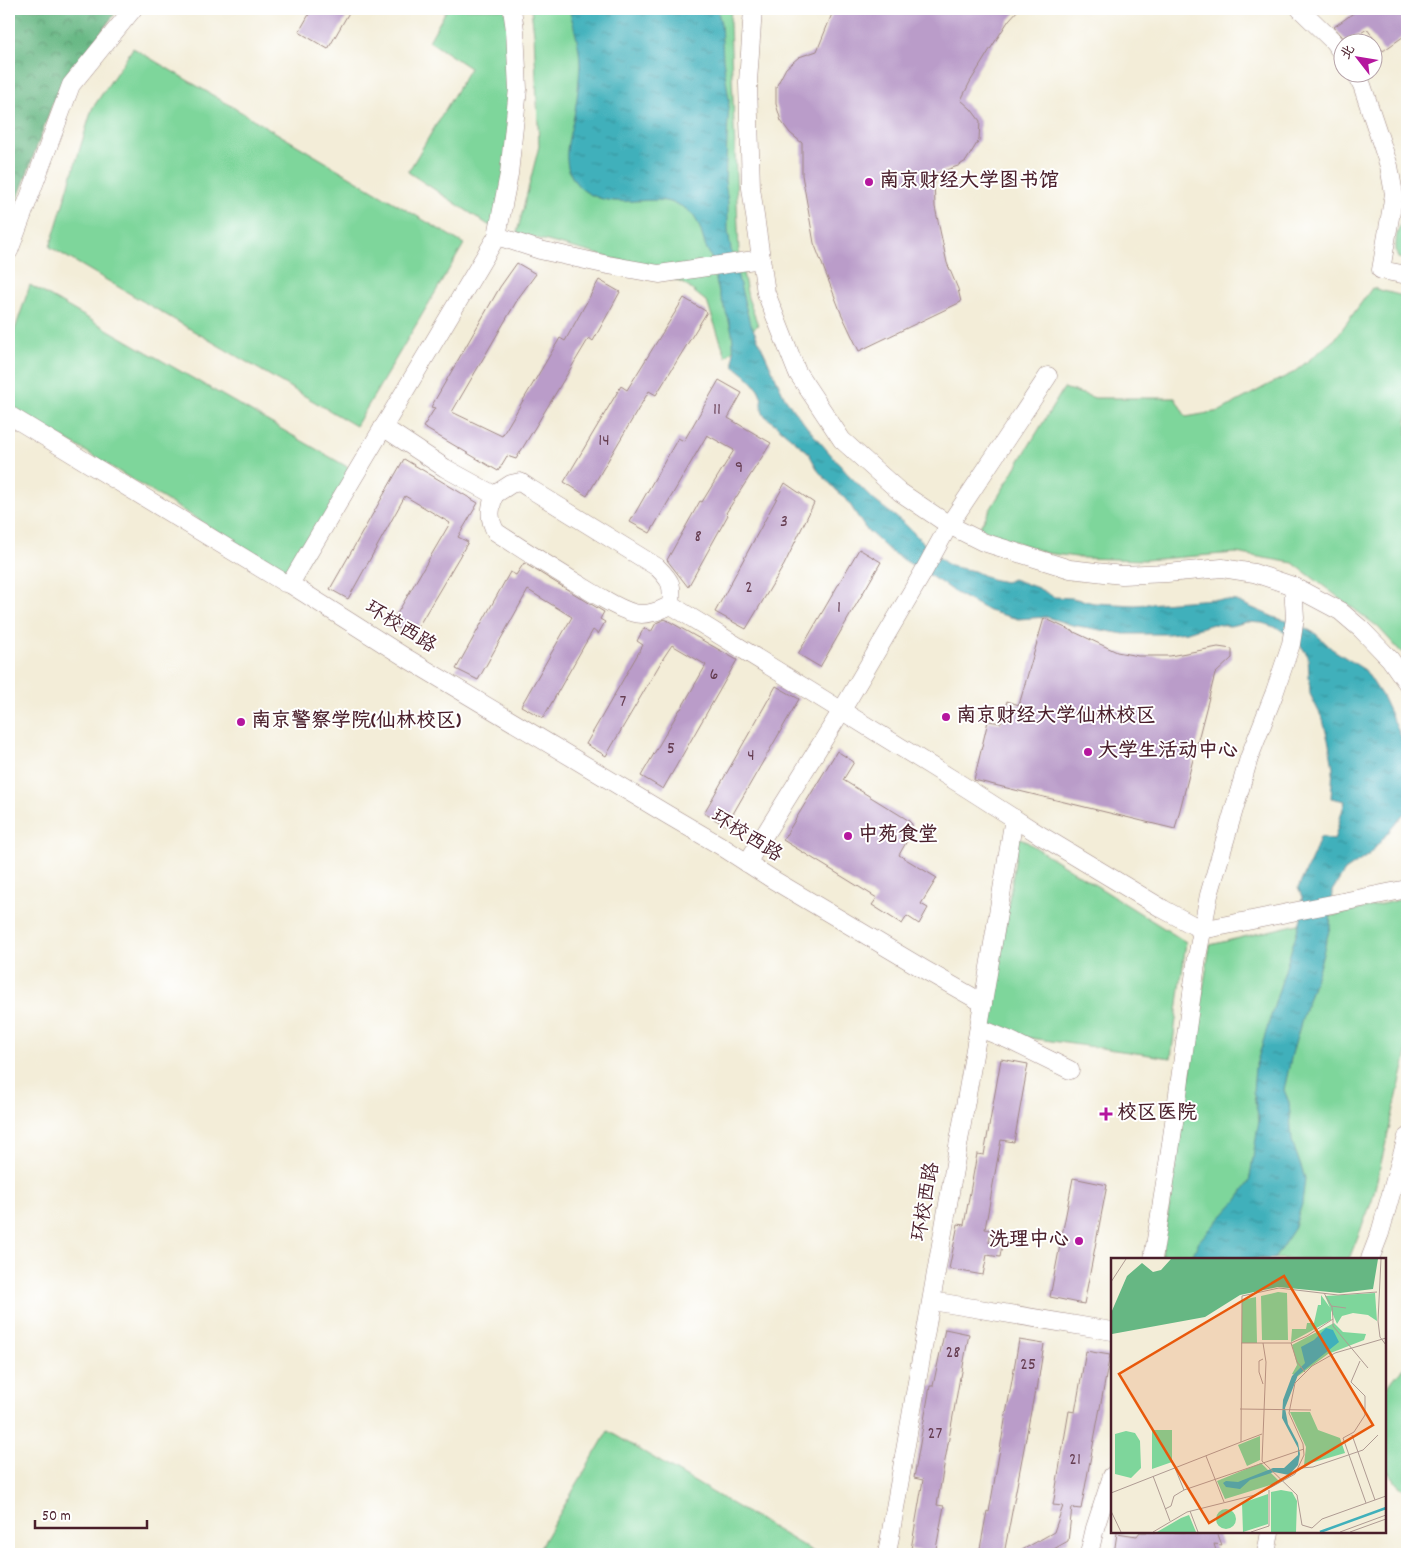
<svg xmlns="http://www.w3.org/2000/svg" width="1416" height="1563" font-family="Dekko,'LXGW WenKai TC',sans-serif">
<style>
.green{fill:#7ed69b;stroke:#647a63}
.forest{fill:url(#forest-crowns);stroke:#586b57}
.water{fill:url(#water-ripples);stroke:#456873}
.building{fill:#ba9cc9}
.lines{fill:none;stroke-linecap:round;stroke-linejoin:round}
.minor-casing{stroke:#9e8682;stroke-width:19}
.minor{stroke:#fff;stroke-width:18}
.poi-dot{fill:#b5179e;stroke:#fff;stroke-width:2}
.labels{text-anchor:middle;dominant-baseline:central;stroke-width:4;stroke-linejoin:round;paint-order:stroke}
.number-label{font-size:18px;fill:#663e52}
.poi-label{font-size:20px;font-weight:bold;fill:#4a1f2b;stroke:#fff;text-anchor:start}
.street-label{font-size:20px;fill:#4a1f2b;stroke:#fff}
.inset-river{fill:none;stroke:#40b0bb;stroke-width:2.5}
.inset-road{fill:none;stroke:#af9b93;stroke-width:1}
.view{fill:#e8590c;fill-opacity:0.15;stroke:#e8590c;stroke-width:2.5}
.inset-edge{fill:none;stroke:#4a1f2b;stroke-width:2.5}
</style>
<defs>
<pattern id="forest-crowns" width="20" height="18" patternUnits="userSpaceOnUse" patternTransform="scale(1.25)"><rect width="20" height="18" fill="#66b783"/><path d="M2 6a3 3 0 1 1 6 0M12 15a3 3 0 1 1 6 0" fill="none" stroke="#56946b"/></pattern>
<pattern id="water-ripples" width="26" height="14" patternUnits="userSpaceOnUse" patternTransform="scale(1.25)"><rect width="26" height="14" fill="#40b0bb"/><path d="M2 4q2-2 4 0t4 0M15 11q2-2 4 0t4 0" fill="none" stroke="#388f98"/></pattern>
</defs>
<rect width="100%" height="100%" fill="#fff"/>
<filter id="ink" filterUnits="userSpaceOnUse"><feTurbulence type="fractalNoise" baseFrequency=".02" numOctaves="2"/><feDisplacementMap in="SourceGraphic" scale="10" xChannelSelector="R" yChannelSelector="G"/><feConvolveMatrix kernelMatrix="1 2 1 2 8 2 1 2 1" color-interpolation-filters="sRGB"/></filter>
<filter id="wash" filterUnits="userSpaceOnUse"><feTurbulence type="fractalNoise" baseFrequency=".0096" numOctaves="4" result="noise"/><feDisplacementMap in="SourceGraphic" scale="20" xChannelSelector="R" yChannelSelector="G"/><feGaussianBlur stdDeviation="1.12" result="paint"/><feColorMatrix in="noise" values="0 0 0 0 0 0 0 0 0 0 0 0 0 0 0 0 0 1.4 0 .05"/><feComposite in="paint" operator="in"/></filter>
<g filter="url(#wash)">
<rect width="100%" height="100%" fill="#f3edd8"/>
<!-- green -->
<g class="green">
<polygon points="447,9 511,9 518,76 496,230 408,172 470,68 429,41"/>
<polygon points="531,9 731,9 730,24 739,252 748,298 758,325 726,357 707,302 683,283 627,262 517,233 539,146 534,34"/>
<polygon points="133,48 464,244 356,426 50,247 92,109"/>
<path d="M 1407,216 L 1407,260 L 1398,258 C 1393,247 1397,222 1407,216 Z"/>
<polygon points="30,285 358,473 296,579 16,409 9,403 9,347"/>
<polygon points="1372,288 1407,297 1407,652 1401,652 1378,627 1293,563 1236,553 1144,560 1084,558 1046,553 979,528 1064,388 1095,398 1175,398 1186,417 1220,411 1268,385 1293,373 1335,339"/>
<polygon points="1019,837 1186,942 1171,1058 988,1032"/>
<polygon points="1407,898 1406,1058 1372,1201 1349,1259 1161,1259 1210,945"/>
<path d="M 1407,1365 L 1407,1492 L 1397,1484 L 1385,1467 L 1385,1393 C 1390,1382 1398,1372 1407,1365 Z"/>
<polygon points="608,1431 817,1554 536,1554"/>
</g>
<!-- forest -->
<polygon class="forest" points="9,9 118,9 56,94 9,223"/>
<!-- water -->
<path class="water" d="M 569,9 L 717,9 L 721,23 L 723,59 L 729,100 L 725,181 L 728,203 L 728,229 L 731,250 L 749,320 L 785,398 L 807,427 L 846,472 L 875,501 L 905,524 L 922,541 L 930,551 L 950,566 L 974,571 L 991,579 L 1005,582 L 1013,579 L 1038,588 L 1054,597 L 1072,598 L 1094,603 L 1135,605 L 1212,599 L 1236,601 L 1276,618 L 1298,624 L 1316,634 L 1332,649 L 1365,670 L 1382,696 L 1407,749 L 1407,810 L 1370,854 L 1345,871 L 1332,891 L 1330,927 L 1319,968 L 1305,1009 L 1292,1054 L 1284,1090 L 1289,1102 L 1292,1141 L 1305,1178 L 1302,1204 L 1294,1229 L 1274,1259 L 1191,1259 L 1199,1241 L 1237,1200 L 1249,1183 L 1259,1120 L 1253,1091 L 1255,1068 L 1301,918 L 1302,897 L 1298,888 L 1314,854 L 1320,837 L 1334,840 L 1345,801 L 1331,798 L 1333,768 L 1329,744 L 1323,720 L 1310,694 L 1308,656 L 1299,643 L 1278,628 L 1262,623 L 1247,622 L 1230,626 L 1213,624 L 1187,632 L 1168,634 L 1124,634 L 1072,625 L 1046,617 L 1018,619 L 989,611 L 954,592 L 940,582 L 891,552 L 865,528 L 849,503 L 819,472 L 808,452 L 764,415 C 760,406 763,403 761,396 C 757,383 744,374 734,366 C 733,354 734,341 731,328 C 728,316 723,305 719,292 C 715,280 715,267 710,255 C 709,252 706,249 705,245 C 701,232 699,218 686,209 C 658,190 626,210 594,196 C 584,192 577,186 572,177 C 560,156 572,132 575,110 C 578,95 579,80 580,65 C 580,46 574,27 569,9 Z"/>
<g id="blocks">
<!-- building -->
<g class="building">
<polygon points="312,9 351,9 328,49 299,32"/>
<polygon points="834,9 1019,9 1009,20 989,51 970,82 961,100 971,109 980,121 979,140 966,161 958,166 934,174 935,207 947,263 958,289 961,302 859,351 841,313 814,243 802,175 802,143 790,133 781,121 776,104 776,87 786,68 799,57 817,51"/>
<polygon points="1359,9 1407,9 1407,34 1383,51 1367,29 1347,42 1334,27"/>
<polygon points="517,263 536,274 519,297 452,412 502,436 560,338 565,341 599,280 620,292 593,341 589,338 516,459 507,456 498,471 423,427 435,408 431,407 500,287"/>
<polygon points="684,298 707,312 656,395 649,391 587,496 564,482 621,386 627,390"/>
<polygon points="719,380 742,393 728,418 771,443 726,513 728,515 688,587 667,560 700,501 702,502 734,450 707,435 650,533 630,522 678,438 684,441"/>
<polygon points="404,459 478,503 458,537 468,542 412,637 391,624 450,523 405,496 348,599 330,589"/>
<polygon points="785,483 814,503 784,565 746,629 715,612"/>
<polygon points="859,549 881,562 820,667 798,654"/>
<polygon points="524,563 604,612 600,619 605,622 598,634 593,630 543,718 521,706 572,617 528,590 478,680 456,669 510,572 516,575"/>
<polygon points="1044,618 1117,652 1138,656 1170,656 1218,647 1232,649 1232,658 1215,674 1175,829 974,780 988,721 1001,723 1007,701 1019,705"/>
<polygon points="665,619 737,660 663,789 641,776 680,709 681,709 706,665 672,645 664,657 606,756 586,744 643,645 637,641 644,628 651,632 656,623"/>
<polygon points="776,686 799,699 726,826 704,813"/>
<polygon points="837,751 854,762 843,780 908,820 912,824 912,832 899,855 937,878 921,904 928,908 919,924 907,916 902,924 872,905 877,898 783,840"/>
<polygon points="1001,1059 1028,1064 1014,1142 1001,1140 985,1229 991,1230 989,1243 1002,1245 1000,1257 987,1255 983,1275 949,1269 958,1224 964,1225 977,1154 984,1155"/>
<polygon points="1073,1178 1107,1185 1084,1304 1050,1297"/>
<polygon points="945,1329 969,1334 961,1377 960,1377 937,1505 944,1506 935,1554 911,1549 923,1480 914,1478 930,1386 933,1386"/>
<polygon points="1019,1340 1044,1344 1037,1390 1035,1390 1004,1554 979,1554 987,1511 989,1512"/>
<polygon points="1086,1351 1110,1355 1081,1509 1072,1508 1068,1541 1045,1554 1015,1554 1054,1532 1063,1506 1053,1505 1069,1411 1075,1412"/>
<polygon points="1140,1532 1217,1532 1222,1545 1214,1544 1217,1554 1114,1554 1117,1533 1137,1536"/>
</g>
</g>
</g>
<g filter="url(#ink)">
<use href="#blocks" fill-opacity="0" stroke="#9e8682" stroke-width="1"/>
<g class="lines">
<!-- minor casing -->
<g class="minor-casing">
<g id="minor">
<polyline points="753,9 748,82 751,188 766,293 797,372 842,440 900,492 949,525 983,542 1070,569 1122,575 1167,573 1222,568 1254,573 1293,586 1340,611 1361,629 1390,659 1407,683"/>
<polyline points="1300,9 1333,41 1344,56"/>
<polyline points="1355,72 1362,85 1389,166 1394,194 1381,270 1407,275"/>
<polyline points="497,236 540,250 608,265 659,274 761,259"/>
<polyline points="9,251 71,85 133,9"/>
<polyline points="9,415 285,583 290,584 408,659 668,815 721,846 772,879 925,970 983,1003 887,1554"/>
<path d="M 383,427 L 445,468 L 494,495 L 511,484 L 520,482 L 529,488 L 657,567 C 671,581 673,584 671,605 L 965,787 L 1040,835 L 1163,909 L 1202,930 L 1407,889"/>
<path d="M 494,495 C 490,510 488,518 496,532 C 528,553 560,573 593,593 C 606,600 620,610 634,613 C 647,616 659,611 671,605"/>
<polyline points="290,584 497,236 509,174 518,89 515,30 512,9"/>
<polyline points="747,863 842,710 921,576 949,525 1048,376"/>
<polyline points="983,1003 1014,818"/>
<polyline points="979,1028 1009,1040 1070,1070"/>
<polyline points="1153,1259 1170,1151 1197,957 1209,895 1249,758 1274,694 1291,644 1295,618 1293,586"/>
<polyline points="1370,1259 1380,1233 1407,1137"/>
<polyline points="932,1301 1112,1331"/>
<polyline points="1089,1554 1095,1528 1112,1476"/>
<polyline points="1266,1554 1270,1532"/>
</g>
</g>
<!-- minor -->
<use href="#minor" class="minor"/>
</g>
</g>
<!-- markers -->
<g class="poi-dot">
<circle cx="869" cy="182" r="5"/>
<circle cx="946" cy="717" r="5"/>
<circle cx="241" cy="722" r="5"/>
<circle cx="1088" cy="752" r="5"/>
<circle cx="848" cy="836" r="5"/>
<path d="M1103.5 1106.5h5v5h5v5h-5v5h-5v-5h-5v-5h5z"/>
<circle cx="1079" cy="1241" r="5"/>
</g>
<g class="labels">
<!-- number labels -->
<g class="number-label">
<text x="717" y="410">11</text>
<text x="604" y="441">14</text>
<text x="739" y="468">9</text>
<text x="784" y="522">3</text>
<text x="698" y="537">8</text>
<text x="749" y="588">2</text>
<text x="839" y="608">1</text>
<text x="714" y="675">6</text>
<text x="623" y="702">7</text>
<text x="671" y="749">5</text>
<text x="751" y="756">4</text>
<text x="953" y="1353">28</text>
<text x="1028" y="1365">25</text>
<text x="935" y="1434">27</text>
<text x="1075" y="1460">21</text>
</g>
<!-- poi labels -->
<g class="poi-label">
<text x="879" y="182">南京财经大学图书馆</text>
<text x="956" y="717">南京财经大学仙林校区</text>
<text x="251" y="722">南京警察学院(仙林校区)</text>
<text x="1098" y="752">大学生活动中心</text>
<text x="858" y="836">中苑食堂</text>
<text x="1117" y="1114">校区医院</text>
<text x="1069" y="1241" text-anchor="end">洗理中心</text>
</g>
<!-- street labels -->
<g class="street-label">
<text transform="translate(400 628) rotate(32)">环校西路</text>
<text transform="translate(746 837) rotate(32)">环校西路</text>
<text transform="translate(927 1202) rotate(-80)">环校西路</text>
</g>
</g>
<!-- overview -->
<g transform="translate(1111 1258)">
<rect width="275" height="275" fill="#f3edd8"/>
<path d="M 167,34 L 176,35 L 177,82 L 151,82 L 150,38 ZM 264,35 L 266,63 L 257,57 L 242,55 L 231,58 L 226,66 L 214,38 ZM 210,37 L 220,51 L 220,62 L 180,84 L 181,71 L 195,71 L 196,65 L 203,65 L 207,47 L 210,47 ZM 145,39 L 146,85 L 131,85 L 131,42 ZM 223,65 L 232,74 L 255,76 L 253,82 L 217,96 L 187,118 L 181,116 L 186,107 L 181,87 ZM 179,154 L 199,154 L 207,172 L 229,180 L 234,195 L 193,207 L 195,189 ZM 41,172 L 61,172 L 61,204 L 41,211 ZM 15,173 L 24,175 L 29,183 L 30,210 L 20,220 L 4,216 L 4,176 ZM 149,178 L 149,202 L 136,208 L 127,187 ZM 150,205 L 169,224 L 114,241 L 106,223 ZM 170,232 L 181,234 L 186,243 L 185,274 L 160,274 L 160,234 ZM 157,236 L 157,266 L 132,274 L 131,245 ZM105 261a10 10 0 1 1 20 0a10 10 0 1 1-20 0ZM 78,257 L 85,274 L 46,274 L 70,260 Z" fill="#7ed69b"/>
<path d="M 60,1 L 267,1 L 262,31 L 229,35 L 167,29 L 129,37 L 94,59 L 1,76 L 0,55 L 16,18 L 31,5 L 42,14 L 50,12 Z" fill="#66b783"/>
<path d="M 215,70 L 222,72 L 228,84 L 187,117 L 174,150 L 177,166 L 187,185 L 189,196 L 187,207 L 178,217 L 163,214 L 139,222 L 129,231 L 115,229 L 112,225 L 115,223 L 127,224 L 162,210 L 173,210 L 187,197 L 187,190 L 171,160 L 172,142 L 181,118 L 194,105 L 190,89 L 203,82 Z" fill="#40b0bb"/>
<path class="inset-river" d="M 209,274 L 275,250"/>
<path class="inset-road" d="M 270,1 L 267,63 L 269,79 L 275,87M 0,24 L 15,1M 220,48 L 235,50M 222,61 L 222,68 L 257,110M 130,85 L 180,85 L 196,78 L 222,61 L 221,49 L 213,35M 152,85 L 155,104 L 151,203 L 186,237 L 191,267 L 201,270 L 211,261 L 275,238M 180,85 L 186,104 L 194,114M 249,103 L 240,124 L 254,138 L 254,157 L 243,174 L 232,180 L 255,245M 152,126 L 148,114 L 148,103 L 152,101M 129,151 L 200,152M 241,177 L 264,242M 130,184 L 151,176M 95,198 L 113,244M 64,210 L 73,232M 190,210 L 202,209 L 252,192 L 267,177M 42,218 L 59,263M 0,235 L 130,184 L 131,38 L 168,30 L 227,37 L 266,34M 54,251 L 60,248 L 63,238 L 73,232 L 193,191M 0,253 L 10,274M 79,253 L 87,274M 42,274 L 76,254 L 148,236 L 184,216 L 193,197 L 192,186 L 178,155 L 184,125 L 201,108 L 224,95 L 275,80M 140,274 L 158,268 L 158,232M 229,274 L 275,257M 239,274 L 275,261"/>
<path class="view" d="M 173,18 L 262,167 L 98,265 L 8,116 Z"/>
<rect width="275" height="275" class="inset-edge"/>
</g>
<!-- margin -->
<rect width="1416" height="1563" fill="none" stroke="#fff" stroke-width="30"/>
<!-- north arrow -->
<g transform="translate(1358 58) rotate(301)"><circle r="24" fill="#ffffff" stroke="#b7a5aa"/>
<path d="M0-4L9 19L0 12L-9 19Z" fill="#b5179e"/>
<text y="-8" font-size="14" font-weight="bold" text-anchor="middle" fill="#4a1f2b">北</text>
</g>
<!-- scale -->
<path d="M35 1520v8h112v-8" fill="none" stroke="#4a1f2b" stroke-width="2.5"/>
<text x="42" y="1520" font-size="15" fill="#4a1f2b" stroke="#ffffff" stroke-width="4" paint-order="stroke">50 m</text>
</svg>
